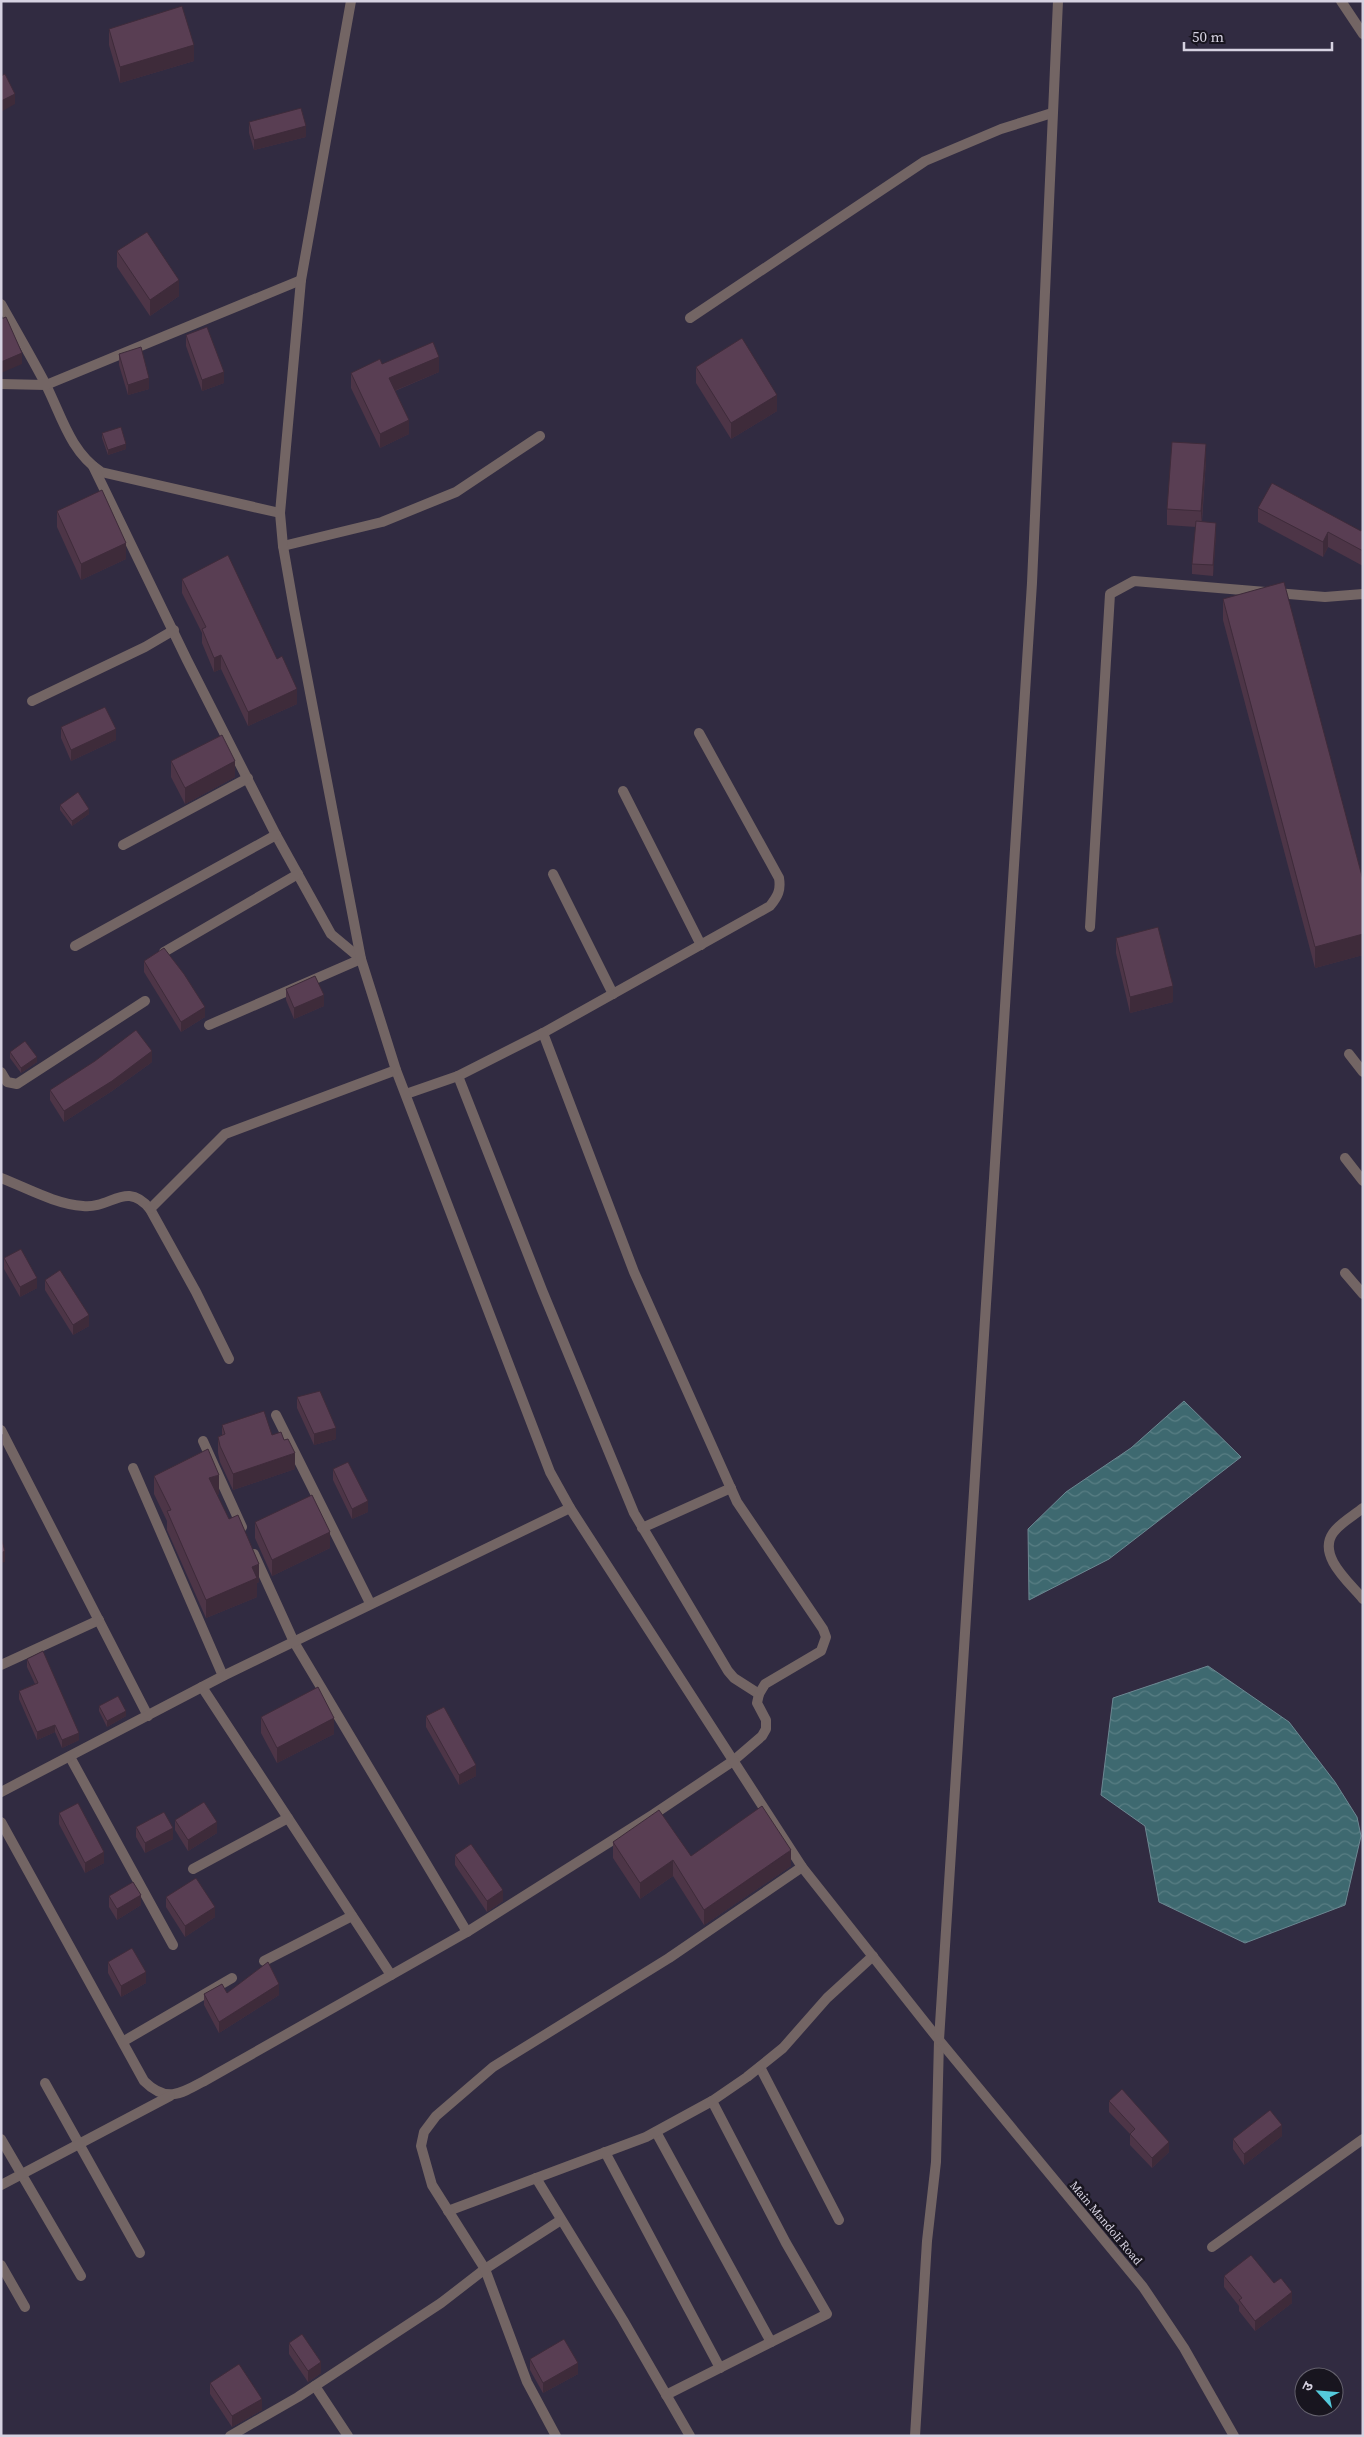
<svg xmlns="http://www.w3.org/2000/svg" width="1364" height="2437" font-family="'Source Serif 4','Noto Sans Devanagari',serif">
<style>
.water{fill:url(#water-waves);stroke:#6c8892}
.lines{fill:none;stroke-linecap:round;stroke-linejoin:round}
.service{stroke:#736564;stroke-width:10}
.minor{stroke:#736564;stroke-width:10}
.tertiary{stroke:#736564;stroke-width:10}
.wall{fill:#4d3547}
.shaded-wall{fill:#3e2b3a}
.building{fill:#593e53;stroke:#3e2b3a}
.labels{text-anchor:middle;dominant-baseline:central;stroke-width:5;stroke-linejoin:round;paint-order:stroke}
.street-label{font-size:12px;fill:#d6d2e1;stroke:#18151f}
</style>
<defs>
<pattern id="water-waves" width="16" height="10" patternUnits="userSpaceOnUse" patternTransform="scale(1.25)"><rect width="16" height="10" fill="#3e6970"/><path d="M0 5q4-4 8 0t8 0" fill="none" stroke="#597e84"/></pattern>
</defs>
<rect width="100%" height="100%" fill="#312b41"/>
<!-- water -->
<g class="water">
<polygon points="1184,1401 1241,1457 1109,1559 1029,1600 1028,1529 1066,1492 1131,1448"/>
<polygon points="1208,1666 1289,1722 1335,1782 1357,1817 1361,1836 1345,1905 1245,1943 1159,1902 1145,1826 1101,1795 1113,1698"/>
</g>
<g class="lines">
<!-- service -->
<g class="service">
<polyline points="1341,1 1363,34"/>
<polyline points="32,701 145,647 174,630"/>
</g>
<!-- minor -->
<g class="minor">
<path d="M 1,304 C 16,331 32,358 46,385 C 62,417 70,451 101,472 L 280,513"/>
<polyline points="690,318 925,161 1001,129 1052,113"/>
<polyline points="1,384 46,385 301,280"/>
<polyline points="93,466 187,660 276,835 331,934 361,959 209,1025"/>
<polyline points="283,546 382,522 456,492 540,436"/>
<polyline points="623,791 701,945"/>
<polyline points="123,845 248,778"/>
<polyline points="553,874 613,994"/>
<polyline points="1090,927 1110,594 1134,581 1325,597 1363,594"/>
<polyline points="75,946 276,835"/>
<polyline points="164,952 298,874"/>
<polyline points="1349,1054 1363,1072"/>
<polyline points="1,1072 7,1082 17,1084 145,1001"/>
<polyline points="458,1076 542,1290 634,1513 728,1671 734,1678 759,1694"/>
<path d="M 406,1094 L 458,1076 L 543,1033 L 770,906 C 778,896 781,890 779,878 L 699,733"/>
<polyline points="1345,1158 1363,1181"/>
<path d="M 1,1178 C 27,1188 55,1204 83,1206 C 111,1209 126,1180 150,1209 L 196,1292 L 229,1359"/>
<polyline points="150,1209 225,1134 396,1070"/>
<polyline points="1345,1273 1363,1294"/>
<polyline points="276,1415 370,1603"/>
<polyline points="1,1430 148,1716"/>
<polyline points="203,1441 242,1527"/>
<polyline points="133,1468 223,1676"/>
<path d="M 1363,1508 C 1353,1516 1340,1523 1333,1533 C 1317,1556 1350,1583 1363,1599"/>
<polyline points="642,1528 731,1488"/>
<polyline points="254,1554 294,1642 467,1932"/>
<polyline points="1,1665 99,1620"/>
<polyline points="202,1687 391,1975"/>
<polyline points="70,1757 173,1945"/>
<polyline points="1,1792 223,1676 570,1508"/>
<path d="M 1,1822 L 144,2081 C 167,2104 182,2093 206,2080 L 467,1932 L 654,1814 L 733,1761 L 762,1736 L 766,1729 L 766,1720 L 757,1703 L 759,1694 L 765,1684 L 821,1651 L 826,1637 L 823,1629 L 737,1502 L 634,1272 L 543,1033"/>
<polyline points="193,1869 288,1818"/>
<polyline points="264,1961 352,1916"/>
<polyline points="124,2041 232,1978"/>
<polyline points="760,2067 839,2220"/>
<polyline points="45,2083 140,2253"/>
<polyline points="656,2132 771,2342"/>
<polyline points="1,2139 81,2276"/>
<polyline points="605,2152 720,2368"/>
<polyline points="536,2178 623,2320 690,2436"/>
<polyline points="1,2185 170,2096"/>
<polyline points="448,2211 646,2137 712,2101 747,2077 783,2048 827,1998 873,1956"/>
<polyline points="1212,2247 1363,2139"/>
<polyline points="1,2265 25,2307"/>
<polyline points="315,2386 348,2436"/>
<polyline points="666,2395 827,2314 786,2243 712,2101"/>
<polyline points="230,2436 298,2397 441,2303 485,2269 561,2220"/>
<polyline points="556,2436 527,2382 485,2269 432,2185 421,2146 424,2132 436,2116 493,2067 669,1958 802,1867"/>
<polyline points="915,2436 927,2241 936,2162 939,2040"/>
</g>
<!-- tertiary -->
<g class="tertiary">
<polyline points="351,1 301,280 280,513 283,546 294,609 361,959 396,1070 550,1472 570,1508 802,1867 939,2040 1143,2287 1184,2348 1234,2436"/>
<polyline points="939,2040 1032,583 1058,1"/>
</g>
</g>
<!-- wall -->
<g class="wall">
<polygon points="109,29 194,61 120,83 109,45"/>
<polygon points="249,122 306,137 254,150 249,133"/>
<polygon points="117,251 179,296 150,316 117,267"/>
<polygon points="186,335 224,383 202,391 186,346"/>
<polygon points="119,354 149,389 128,395 119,365"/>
<polygon points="382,364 439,372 395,391 409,434 380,448 351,388 351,373"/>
<polygon points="696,367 777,411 731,439 696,383"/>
<polygon points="102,433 126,449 108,455 102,438"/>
<polygon points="1206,460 1202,522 1216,533 1213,576 1192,574 1192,564 1196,527 1167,525 1167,509"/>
<polygon points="1258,508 1361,531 1363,528 1363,566 1328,547 1323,557 1258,522"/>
<polygon points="57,511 126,559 81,580 57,527"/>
<polygon points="182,579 297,704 248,726 221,669 214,672 202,643 202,633 182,593"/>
<polygon points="1223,599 1363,880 1363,955 1315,968 1223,620"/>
<polygon points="61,727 116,740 71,761 61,738"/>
<polygon points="171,761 235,777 185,804 171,777"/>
<polygon points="60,805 89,814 72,826 60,810"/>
<polygon points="1116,938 1173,1002 1130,1013 1116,953"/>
<polygon points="144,961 205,1017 181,1032 144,972"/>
<polygon points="286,989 324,1006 294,1019 286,1000"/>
<polygon points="10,1052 37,1062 21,1073 10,1058"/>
<polygon points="152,1062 112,1091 64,1122 50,1100 50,1090"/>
<polygon points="4,1258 37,1288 20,1297 4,1269"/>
<polygon points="45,1280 89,1326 73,1335 45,1290"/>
<polygon points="297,1397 336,1439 314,1445 297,1408"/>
<polygon points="222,1425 272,1435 284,1440 295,1469 233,1490 220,1462 218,1453 218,1437 222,1435"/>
<polygon points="333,1469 368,1512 352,1519 333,1480"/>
<polygon points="154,1476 219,1494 217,1495 259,1582 257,1583 257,1597 206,1618 167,1530 167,1521 154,1494"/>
<polygon points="255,1522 330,1548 272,1576 255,1538"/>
<polygon points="27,1659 79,1740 62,1748 55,1732 37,1740 19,1699 19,1691 35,1684 27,1667"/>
<polygon points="99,1706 126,1716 107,1727 99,1711"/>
<polygon points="426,1716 476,1776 459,1785 426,1727"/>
<polygon points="261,1717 334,1734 277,1763 261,1733"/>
<polygon points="59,1813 104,1863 85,1873 59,1824"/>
<polygon points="175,1820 217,1833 188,1851 175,1830"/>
<polygon points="136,1827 173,1839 145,1853 136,1837"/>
<polygon points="613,1842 691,1856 791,1866 704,1925 673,1876 640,1899 613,1858"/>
<polygon points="455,1855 503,1901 487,1912 455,1865"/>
<polygon points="109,1896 141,1905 117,1920 109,1907"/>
<polygon points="166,1897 215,1917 185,1937 166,1907"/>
<polygon points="108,1962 146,1983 121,1997 108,1973"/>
<polygon points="227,1993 279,1995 219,2033 204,2005 204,1994"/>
<polygon points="1109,2101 1169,2152 1152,2168 1130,2145 1130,2134 1109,2112"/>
<polygon points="1282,2136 1244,2165 1233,2149 1233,2139"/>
<polygon points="1224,2276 1274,2283 1292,2303 1255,2331 1239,2311 1239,2306 1224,2287"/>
<polygon points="289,2343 321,2373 308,2382 289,2354"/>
<polygon points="530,2359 578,2374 543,2393 530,2370"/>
<polygon points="210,2383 262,2410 232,2427 210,2394"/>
</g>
<!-- shaded-wall -->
<g class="shaded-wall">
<polygon points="194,45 194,61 120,83 120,67"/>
<polygon points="15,94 15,104 1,112 1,101"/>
<polygon points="306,126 306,137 254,150 254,140"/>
<polygon points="179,280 179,296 150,316 150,300"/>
<polygon points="22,353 22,364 1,373 1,362"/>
<polygon points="439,357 439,372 389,393 389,378"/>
<polygon points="224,372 224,383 202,391 202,380"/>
<polygon points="149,378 149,389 128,395 128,385"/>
<polygon points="777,395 777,411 731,439 731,423"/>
<polygon points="409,420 409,434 380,448 380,434"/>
<polygon points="126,444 126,449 108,455 108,450"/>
<polygon points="1206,444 1206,460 1201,527 1201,511"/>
<polygon points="1216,523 1216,533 1213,576 1213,565"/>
<polygon points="1328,532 1328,547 1323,557 1323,542"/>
<polygon points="126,543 126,559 81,580 81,564"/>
<polygon points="221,655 221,669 214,672 214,658"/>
<polygon points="297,689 297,704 248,726 248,712"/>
<polygon points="116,729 116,740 71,761 71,750"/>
<polygon points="235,761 235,777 185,804 185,788"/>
<polygon points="89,809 89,814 72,826 72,821"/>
<polygon points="1363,934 1363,955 1315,968 1315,947"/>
<polygon points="1173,986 1173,1002 1130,1013 1130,997"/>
<polygon points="324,995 324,1006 294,1019 294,1008"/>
<polygon points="205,1007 205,1017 181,1032 181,1022"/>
<polygon points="152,1051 152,1062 112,1091 64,1122 64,1111"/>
<polygon points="37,1057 37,1062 21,1073 21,1068"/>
<polygon points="37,1278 37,1288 20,1297 20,1287"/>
<polygon points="89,1315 89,1326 73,1335 73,1325"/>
<polygon points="336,1428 336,1439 314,1445 314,1434"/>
<polygon points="3,1434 3,1450 1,1451 1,1435"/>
<polygon points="295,1453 295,1469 233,1490 233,1474"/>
<polygon points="219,1475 219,1494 209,1497 209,1478"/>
<polygon points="368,1501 368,1512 352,1519 352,1509"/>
<polygon points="330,1532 330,1548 272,1576 272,1560"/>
<polygon points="5,1551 5,1562 1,1563 1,1553"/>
<polygon points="259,1564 259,1582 257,1583 257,1597 206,1618 206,1600 252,1567"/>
<polygon points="126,1711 126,1716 107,1727 107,1721"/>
<polygon points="334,1718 334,1734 277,1763 277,1748"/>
<polygon points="55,1725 55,1732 37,1740 37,1732"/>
<polygon points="79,1733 79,1740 62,1748 62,1740"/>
<polygon points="476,1765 476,1776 459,1785 459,1775"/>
<polygon points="217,1822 217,1833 188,1851 188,1840"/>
<polygon points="173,1828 173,1839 145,1853 145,1843"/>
<polygon points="791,1850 791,1866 704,1925 704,1910"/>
<polygon points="104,1852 104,1863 85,1873 85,1863"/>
<polygon points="673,1860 673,1876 640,1899 640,1883"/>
<polygon points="503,1890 503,1901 487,1912 487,1901"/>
<polygon points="141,1895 141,1905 117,1920 117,1909"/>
<polygon points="215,1907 215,1917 185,1937 185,1926"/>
<polygon points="146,1972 146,1983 121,1997 121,1986"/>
<polygon points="279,1984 279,1995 219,2033 219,2022"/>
<polygon points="1282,2125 1282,2136 1244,2165 1244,2154"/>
<polygon points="1169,2142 1169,2152 1152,2168 1152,2158"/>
<polygon points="1292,2292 1292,2303 1255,2331 1255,2321"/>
<polygon points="321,2362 321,2373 308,2382 308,2371"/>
<polygon points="578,2363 578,2374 543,2393 543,2383"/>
<polygon points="262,2399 262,2410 232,2427 232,2416"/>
</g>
<!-- building -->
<g class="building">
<polygon points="182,6 194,45 120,67 109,29"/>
<polygon points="5,74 15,94 1,101 1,76"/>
<polygon points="301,108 306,126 254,140 249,122"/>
<polygon points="147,232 179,280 150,300 117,251"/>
<polygon points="6,317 22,353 1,362 1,319"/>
<polygon points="207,327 224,372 202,380 186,335"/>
<polygon points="742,338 777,395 731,423 696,367"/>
<polygon points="433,342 439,357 389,378 409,420 380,434 351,373 380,359 382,364"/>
<polygon points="141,347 149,378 128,385 119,354"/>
<polygon points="121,427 126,444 108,450 102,433"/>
<polygon points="1172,442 1206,444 1201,511 1167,509"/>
<polygon points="1272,483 1361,531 1363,528 1363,551 1328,532 1323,542 1258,508"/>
<polygon points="102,490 126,543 81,564 57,511"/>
<polygon points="1196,521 1216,523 1213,565 1192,564"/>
<polygon points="228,555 277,659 282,656 297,689 248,712 221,655 214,658 202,629 206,627 182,579"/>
<polygon points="1284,582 1363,880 1363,934 1315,947 1223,599"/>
<polygon points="105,707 116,729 71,750 61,727"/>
<polygon points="222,735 235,761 185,788 171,761"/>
<polygon points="78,792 89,809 72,821 60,805"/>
<polygon points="1158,927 1173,986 1130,997 1116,938"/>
<polygon points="164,948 184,974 205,1007 181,1022 144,961"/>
<polygon points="315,976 324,995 294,1008 286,989"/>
<polygon points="136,1030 152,1051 112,1081 64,1111 50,1090 95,1061"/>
<polygon points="25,1041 37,1057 21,1068 10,1052"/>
<polygon points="21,1249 37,1278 20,1287 4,1258"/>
<polygon points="60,1270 89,1315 73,1325 45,1280"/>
<polygon points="320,1391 336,1428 314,1434 297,1397"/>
<polygon points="264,1411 272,1435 281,1432 284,1440 288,1439 295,1453 233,1474 220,1446 218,1437 225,1434 222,1425"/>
<polygon points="208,1449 219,1475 209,1478 229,1519 238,1515 259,1564 252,1567 257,1578 206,1600 167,1511 171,1510 154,1476"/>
<polygon points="348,1462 368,1501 352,1509 333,1469"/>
<polygon points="312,1495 330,1532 272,1560 255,1522"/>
<polygon points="1,1538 5,1551 1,1553"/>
<polygon points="43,1651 79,1733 62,1740 55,1725 37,1732 19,1691 38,1683 27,1659"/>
<polygon points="318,1687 334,1718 277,1748 261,1717"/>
<polygon points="118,1696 126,1711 107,1721 99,1706"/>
<polygon points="444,1707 476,1765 459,1775 426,1716"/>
<polygon points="204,1802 217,1822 188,1840 175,1820"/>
<polygon points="78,1803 104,1852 85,1863 59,1813"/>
<polygon points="762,1806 791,1850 704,1910 673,1860 640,1883 613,1842 659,1810 691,1856"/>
<polygon points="164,1812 173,1828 145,1843 136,1827"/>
<polygon points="471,1844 503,1890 487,1901 455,1855"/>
<polygon points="196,1878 215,1907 185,1926 166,1897"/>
<polygon points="133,1882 141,1895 117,1909 109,1896"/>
<polygon points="132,1948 146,1972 121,1986 108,1962"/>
<polygon points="268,1962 279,1984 219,2022 204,1994 222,1984 227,1993"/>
<polygon points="1122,2089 1169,2142 1152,2158 1130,2134 1135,2129 1109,2101"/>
<polygon points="1270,2110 1282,2125 1244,2154 1233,2139"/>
<polygon points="1251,2255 1274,2283 1281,2278 1292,2292 1255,2321 1239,2300 1242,2298 1224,2276"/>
<polygon points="302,2334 321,2362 308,2371 289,2343"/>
<polygon points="564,2339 578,2363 543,2383 530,2359"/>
<polygon points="239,2364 262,2399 232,2416 210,2383"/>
</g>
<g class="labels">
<!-- street labels -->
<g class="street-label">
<text transform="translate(1106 2223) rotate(50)">Main Mandoli Road</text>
</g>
</g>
<!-- border -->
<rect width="1364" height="2437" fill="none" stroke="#d6d2e1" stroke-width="5"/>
<!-- north arrow -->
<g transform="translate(1319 2392) rotate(296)"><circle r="24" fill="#18151f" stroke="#64616d"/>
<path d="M0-4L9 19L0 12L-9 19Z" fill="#54cadc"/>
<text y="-8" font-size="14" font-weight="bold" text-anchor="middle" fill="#d6d2e1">उ</text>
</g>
<!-- scale -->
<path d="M1184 42v8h148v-8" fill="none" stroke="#d6d2e1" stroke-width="2.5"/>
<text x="1192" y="42" font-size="15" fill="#d6d2e1" stroke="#18151f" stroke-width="4" paint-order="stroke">50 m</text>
</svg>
